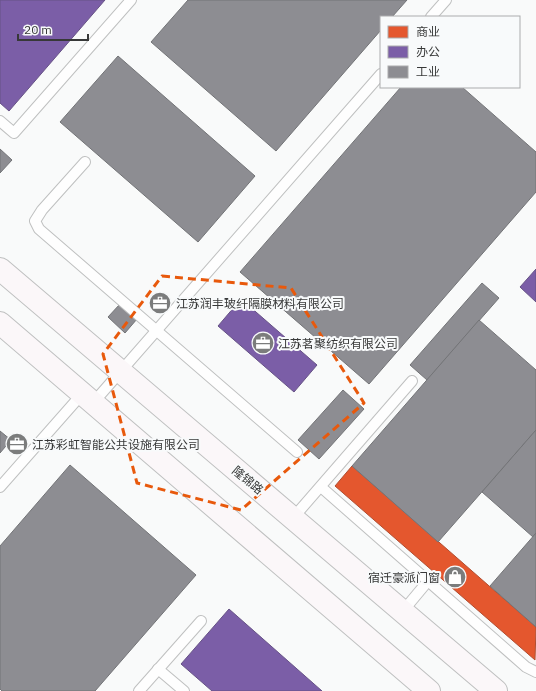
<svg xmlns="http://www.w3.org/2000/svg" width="536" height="691" font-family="'IBM Plex Sans','Noto Sans SC',sans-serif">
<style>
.shops{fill:#e4572e;stroke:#b04e31}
.offices{fill:#7b5ea7;stroke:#675386}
.industry{fill:#8d8d92;stroke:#737477}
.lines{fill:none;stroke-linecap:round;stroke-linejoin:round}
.lane-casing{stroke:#bfc0c0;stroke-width:12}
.secondary-casing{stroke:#bfc0c0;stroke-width:24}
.lane{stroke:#fefefe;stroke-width:10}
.secondary{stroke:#fbf7f9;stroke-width:22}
.marked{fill:none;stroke:#e8590c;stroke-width:3;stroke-dasharray:8 5;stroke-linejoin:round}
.labels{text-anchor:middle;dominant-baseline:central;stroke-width:4;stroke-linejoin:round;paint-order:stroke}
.poi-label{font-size:12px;fill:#373838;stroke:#f8fafb;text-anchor:start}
.street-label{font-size:12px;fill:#373838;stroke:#f8fafb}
</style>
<rect width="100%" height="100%" fill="#f9fafa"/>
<!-- shops -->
<polygon class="shops" points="352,466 536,627 535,660 335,486"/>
<!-- offices -->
<g class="offices">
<polygon points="0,0 105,0 9,111 0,103"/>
<polygon points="536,269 536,302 520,287"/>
<polygon points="241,299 317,365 294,392 218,326"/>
<polygon points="229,609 322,691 212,691 181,664"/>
</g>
<!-- industry -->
<g class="industry">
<polygon points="188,0 407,0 392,17 381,17 381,30 276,151 151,42"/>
<polygon points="118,56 255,176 198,242 60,122"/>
<polygon points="401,87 462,87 536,152 536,192 369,384 240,272"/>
<polygon points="0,149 12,160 0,173"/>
<polygon points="482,283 499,298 427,380 410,365"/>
<polygon points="120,304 137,319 125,333 108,317"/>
<polygon points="479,320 536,370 536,430 438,542 352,466"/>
<polygon points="343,390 364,409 319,459 298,440"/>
<polygon points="536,430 536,533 533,537 482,492"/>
<polygon points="0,431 11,440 0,453"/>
<polygon points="70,465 196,575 95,691 2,691 0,689 0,546"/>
<polygon points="536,533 536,627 490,586"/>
</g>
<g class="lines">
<!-- lane casing -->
<g class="lane-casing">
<g id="lane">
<polyline points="431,17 446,0"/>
<polyline points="0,121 14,133 131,0"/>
<polyline points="85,162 42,210 35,221 39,229 297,452"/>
<polyline points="93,403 381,74"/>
<polyline points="0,487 82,394"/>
<polyline points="321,487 526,667 536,672"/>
<polyline points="293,518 412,381"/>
<polyline points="403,611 428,581"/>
<polyline points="158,669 184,691"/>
<polyline points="139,691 201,621"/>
</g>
</g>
<!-- secondary casing -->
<g class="secondary-casing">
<g id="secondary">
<polyline points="0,269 496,691"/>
<polyline points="0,323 429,691"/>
</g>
</g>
<!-- lane -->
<use href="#lane" class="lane"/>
<!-- secondary -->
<use href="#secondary" class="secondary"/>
</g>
<!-- marked area -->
<path class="marked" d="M 162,276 L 291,288 L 364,403 L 241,510 L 137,483 L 103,354 Z"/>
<!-- icons -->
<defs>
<g id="office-disc" transform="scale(1.15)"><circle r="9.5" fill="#7b7c7c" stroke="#f8fafb"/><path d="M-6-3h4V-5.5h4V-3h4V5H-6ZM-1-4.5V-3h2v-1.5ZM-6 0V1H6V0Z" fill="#fff"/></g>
<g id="shop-disc" transform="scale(1.15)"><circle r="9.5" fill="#7b7c7c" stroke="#f8fafb"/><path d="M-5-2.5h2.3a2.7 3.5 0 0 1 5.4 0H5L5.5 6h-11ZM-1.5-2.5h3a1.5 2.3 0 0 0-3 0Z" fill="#fff"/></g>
</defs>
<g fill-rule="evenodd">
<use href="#office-disc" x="160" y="303"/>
<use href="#office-disc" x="263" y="343"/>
<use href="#office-disc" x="17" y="444"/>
<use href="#shop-disc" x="455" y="577"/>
</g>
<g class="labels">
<!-- poi labels -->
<g class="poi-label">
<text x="176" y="303">江苏润丰玻纤隔膜材料有限公司</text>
<text x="278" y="343">江苏茗聚纺织有限公司</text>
<text x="32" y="444">江苏彩虹智能公共设施有限公司</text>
<text x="440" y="577" text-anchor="end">宿迁豪派门窗</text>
</g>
<!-- street labels -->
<g class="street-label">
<text transform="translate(248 480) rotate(40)">隆锦路</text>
</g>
</g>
<!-- legend -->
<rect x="380" y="16" width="140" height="72" fill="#f8fafb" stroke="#abacad"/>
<rect x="388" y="26" width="20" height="12" fill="#e4572e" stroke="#abacad"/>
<text x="416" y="36" font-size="12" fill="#373838">商业</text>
<rect x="388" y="46" width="20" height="12" fill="#7b5ea7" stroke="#abacad"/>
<text x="416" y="56" font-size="12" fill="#373838">办公</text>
<rect x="388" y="66" width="20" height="12" fill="#8d8d92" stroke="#abacad"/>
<text x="416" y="76" font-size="12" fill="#373838">工业</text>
<!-- scale -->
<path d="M18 34v6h70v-6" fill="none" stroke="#373838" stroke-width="2"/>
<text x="24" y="34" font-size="12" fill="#373838" stroke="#f8fafb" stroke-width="3" paint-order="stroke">20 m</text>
</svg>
